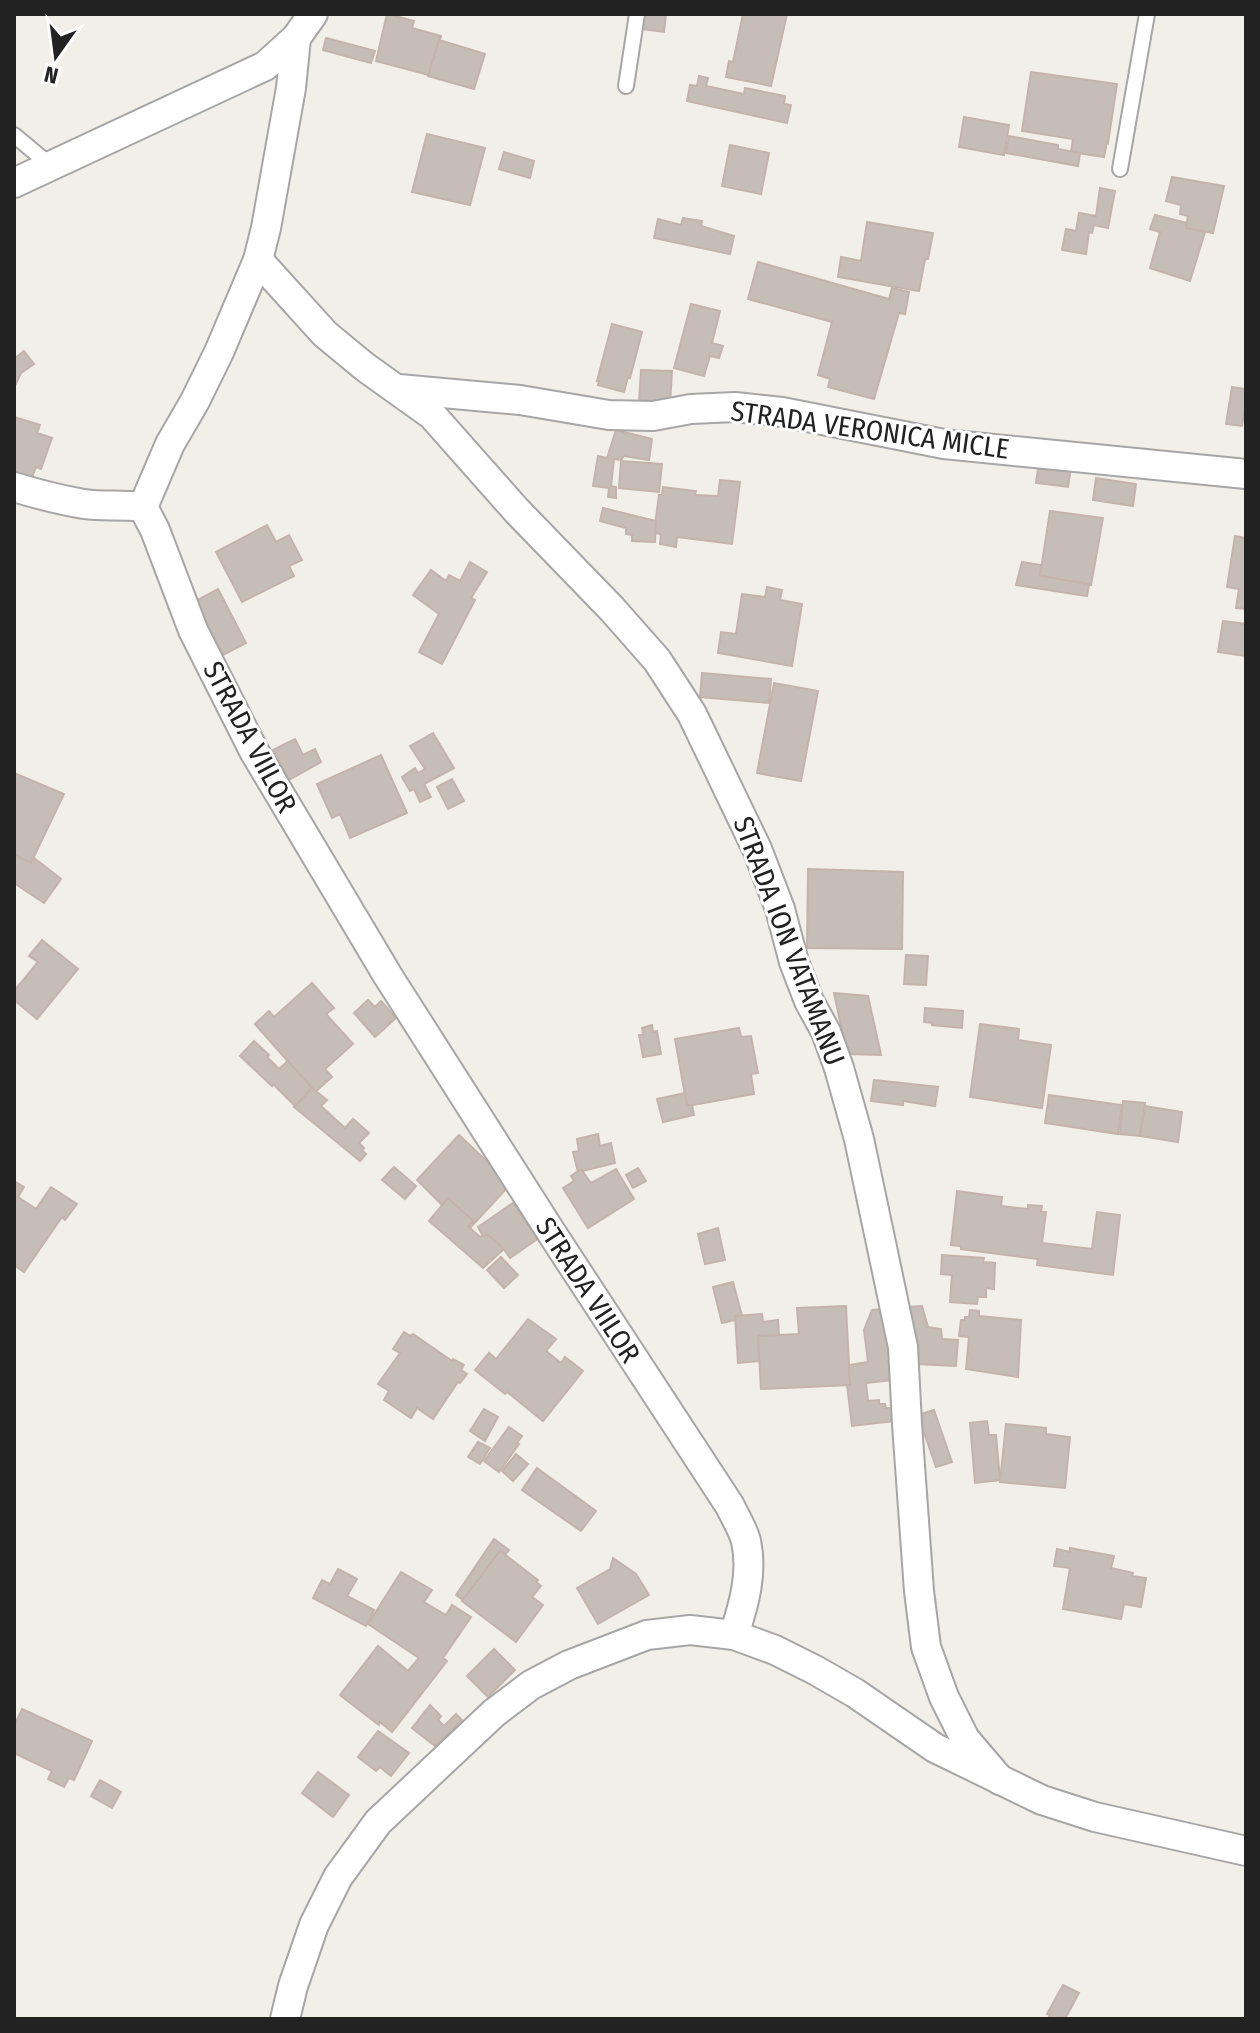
<svg xmlns="http://www.w3.org/2000/svg" width="1260" height="2033" font-family="'Fira Sans Condensed',sans-serif">
<style>
.building{fill:#c7bdb7;stroke:#c4b3aa;stroke-width:2}
.lines{fill:none;stroke-linecap:round;stroke-linejoin:round}
.service-casing{stroke:#a6a6a6;stroke-width:18}
.minor-casing{stroke:#a6a6a6;stroke-width:32}
.service{stroke:#fff;stroke-width:14}
.minor{stroke:#fff;stroke-width:28}
.labels{text-anchor:middle;dominant-baseline:central;stroke-width:6;stroke-linejoin:round;paint-order:stroke}
.street-label{font-size:28px;fill:#222;stroke:#fff}
</style>
<rect width="100%" height="100%" fill="#f2eee8"/>
<!-- building -->
<g class="building">
<polygon points="387,14 414,21 412,28 441,36 429,75 376,61"/>
<polygon points="643,14 666,14 664,32 641,29"/>
<polygon points="743,14 787,14 771,86 726,77 729,61 733,62"/>
<polygon points="326,38 375,51 371,63 323,50"/>
<polygon points="439,40 485,54 474,89 428,76"/>
<polygon points="1031,72 1117,84 1108,143 1107,142 1104,157 1071,152 1073,139 1022,131"/>
<polygon points="699,76 708,78 706,86 744,94 745,88 785,96 784,104 791,105 787,123 687,101 690,85 697,86"/>
<polygon points="964,117 1009,125 1004,155 959,147"/>
<polygon points="427,134 485,148 470,205 412,192"/>
<polygon points="1009,136 1058,145 1058,149 1080,153 1078,166 1006,153"/>
<polygon points="730,145 769,153 761,194 722,186"/>
<polygon points="504,152 534,161 530,178 499,169"/>
<polygon points="1172,177 1224,186 1213,233 1186,228 1188,216 1180,214 1181,205 1166,201"/>
<polygon points="1100,188 1115,191 1108,228 1094,225 1092,233 1089,232 1086,254 1062,250 1066,229 1076,231 1079,213 1096,216"/>
<polygon points="1155,215 1187,223 1186,228 1205,232 1190,281 1150,268 1160,232 1150,229"/>
<polygon points="683,218 702,221 701,226 734,236 730,254 654,238 658,219 681,225"/>
<polygon points="867,222 933,233 928,259 925,259 919,291 838,277 841,257 861,261"/>
<polygon points="758,262 889,299 892,288 909,292 905,314 899,313 874,399 828,387 830,379 818,375 832,322 748,299"/>
<polygon points="691,304 720,311 712,343 723,346 719,358 710,356 704,376 674,368"/>
<polygon points="612,324 642,332 630,378 628,377 624,392 598,385 599,381 597,381"/>
<polygon points="24,351 34,364 21,373 14,388 14,359"/>
<polygon points="641,370 672,371 670,405 639,403"/>
<polygon points="1232,387 1246,389 1246,403 1242,426 1226,424"/>
<polygon points="14,417 40,425 37,433 52,438 41,469 36,467 30,483 14,478"/>
<polygon points="616,430 652,439 649,460 624,456 621,460 614,459 611,486 616,487 616,498 608,497 609,488 593,486 598,456 607,458"/>
<polygon points="621,461 662,464 659,492 619,488"/>
<polygon points="1039,462 1071,467 1068,487 1036,483"/>
<polygon points="1096,478 1136,484 1133,506 1093,500"/>
<polygon points="720,480 740,482 732,544 677,537 676,547 660,544 661,534 654,533 659,495 662,495 663,487 696,491 695,495 718,496"/>
<polygon points="603,508 656,521 655,542 632,541 632,535 626,534 626,528 600,521"/>
<polygon points="1050,511 1103,518 1091,585 1040,576"/>
<polygon points="267,525 276,542 289,535 302,560 289,566 294,576 242,602 216,552"/>
<polygon points="1235,536 1246,538 1246,609 1236,608 1239,589 1227,587"/>
<polygon points="470,562 487,572 471,598 475,600 442,664 419,652 439,614 413,595 431,570 446,581 449,575 460,581"/>
<polygon points="1022,562 1041,565 1040,576 1089,584 1087,596 1016,585"/>
<polygon points="767,587 782,590 780,600 802,604 792,666 718,653 721,632 736,634 742,594 765,597"/>
<polygon points="218,589 246,643 223,655 194,602"/>
<polygon points="1223,621 1246,624 1246,656 1218,652"/>
<polygon points="702,673 771,679 769,703 700,697"/>
<polygon points="774,683 818,691 801,781 757,773"/>
<polygon points="433,733 454,768 424,784 431,797 420,802 414,789 410,791 402,777 415,768 418,773 425,769 410,746"/>
<polygon points="295,739 303,755 315,749 321,762 289,780 273,750"/>
<polygon points="381,755 407,813 350,838 340,814 332,818 317,784"/>
<polygon points="14,773 64,794 31,863 14,855"/>
<polygon points="452,779 464,801 448,809 437,787"/>
<polygon points="14,855 31,863 34,858 61,879 44,903 14,883"/>
<polygon points="808,869 903,872 902,949 807,948"/>
<polygon points="42,940 78,969 37,1019 14,1000 14,991 38,962 29,956"/>
<polygon points="906,955 928,956 926,985 904,984"/>
<polygon points="312,983 334,1008 326,1014 353,1044 325,1069 332,1077 315,1092 255,1024 269,1011 274,1017"/>
<polygon points="834,993 868,996 881,1055 847,1054"/>
<polygon points="368,1000 375,1007 381,1001 396,1018 375,1037 354,1013"/>
<polygon points="925,1008 963,1011 962,1028 932,1025 932,1023 924,1022"/>
<polygon points="980,1024 1019,1029 1018,1040 1051,1045 1042,1108 970,1097"/>
<polygon points="652,1025 653,1032 657,1031 661,1054 643,1057 639,1035 643,1035 642,1028"/>
<polygon points="739,1028 741,1037 751,1036 758,1073 751,1074 754,1094 687,1106 675,1039"/>
<polygon points="254,1041 269,1055 267,1057 279,1069 288,1061 312,1088 295,1106 273,1084 272,1086 240,1056"/>
<polygon points="874,1080 938,1087 935,1106 903,1101 903,1105 871,1101"/>
<polygon points="312,1088 327,1100 321,1106 345,1128 353,1119 369,1133 359,1143 364,1148 362,1150 366,1154 360,1161 294,1107"/>
<polygon points="685,1093 687,1106 692,1105 694,1115 663,1122 657,1099"/>
<polygon points="1049,1095 1122,1105 1118,1134 1045,1123"/>
<polygon points="1123,1101 1145,1103 1140,1136 1120,1134"/>
<polygon points="1145,1106 1182,1112 1178,1142 1140,1136"/>
<polygon points="598,1134 600,1146 611,1143 615,1163 578,1172 573,1152 579,1151 577,1139"/>
<polygon points="459,1135 510,1183 508,1187 470,1228 468,1226 473,1221 448,1198 442,1205 417,1180"/>
<polygon points="394,1167 416,1186 405,1199 382,1180"/>
<polygon points="638,1168 646,1181 633,1188 626,1175"/>
<polygon points="581,1169 591,1183 616,1169 634,1199 588,1228 563,1188 574,1181 571,1176"/>
<polygon points="14,1181 24,1187 18,1197 36,1209 51,1187 77,1204 65,1220 62,1217 24,1272 14,1265"/>
<polygon points="957,1191 1002,1197 1001,1206 1028,1209 1028,1205 1042,1206 1041,1212 1046,1212 1042,1243 1092,1249 1097,1212 1120,1215 1113,1275 1037,1265 1038,1259 961,1249 961,1246 951,1245"/>
<polygon points="448,1198 473,1221 468,1226 470,1228 480,1237 487,1234 504,1249 483,1268 429,1221"/>
<polygon points="513,1203 533,1231 538,1227 543,1235 510,1258 503,1248 487,1234 483,1236 478,1227"/>
<polygon points="718,1228 725,1260 705,1264 698,1234"/>
<polygon points="942,1255 984,1258 983,1262 995,1263 994,1289 986,1288 986,1297 978,1297 977,1304 950,1302 952,1275 941,1274"/>
<polygon points="501,1257 518,1275 504,1288 487,1270"/>
<polygon points="733,1282 742,1316 735,1316 735,1320 722,1323 713,1287"/>
<polygon points="846,1306 850,1385 761,1389 758,1336 799,1334 797,1308"/>
<polygon points="922,1306 928,1327 941,1329 942,1339 958,1340 956,1366 917,1364 907,1307"/>
<polygon points="883,1309 892,1380 866,1383 868,1401 879,1400 879,1404 885,1404 886,1408 893,1408 894,1421 852,1426 847,1385 850,1385 849,1365 868,1362 864,1330 872,1310"/>
<polygon points="970,1310 979,1311 979,1316 1021,1320 1018,1377 966,1369 969,1337 959,1336 961,1320 965,1320 965,1317 969,1317"/>
<polygon points="762,1314 763,1322 778,1320 779,1335 758,1336 759,1361 738,1363 735,1316"/>
<polygon points="528,1319 556,1339 546,1351 561,1363 565,1357 583,1371 543,1421 507,1392 505,1394 475,1370 489,1353 496,1359"/>
<polygon points="404,1332 411,1336 413,1334 452,1361 453,1359 464,1365 461,1370 467,1374 460,1383 458,1382 433,1419 417,1408 411,1418 384,1400 389,1391 378,1384 400,1353 393,1349"/>
<polygon points="484,1409 498,1417 485,1441 470,1431"/>
<polygon points="934,1410 952,1462 936,1467 918,1415"/>
<polygon points="987,1421 989,1435 996,1435 1000,1480 975,1483 970,1423"/>
<polygon points="1006,1424 1046,1428 1046,1434 1070,1437 1065,1488 1000,1482"/>
<polygon points="509,1427 522,1436 517,1443 519,1444 499,1472 484,1461"/>
<polygon points="478,1442 490,1448 480,1464 468,1457"/>
<polygon points="516,1454 528,1464 513,1481 502,1471"/>
<polygon points="537,1468 596,1511 581,1531 522,1490"/>
<polygon points="494,1539 509,1550 505,1555 500,1551 463,1600 456,1595"/>
<polygon points="1070,1548 1114,1556 1111,1568 1133,1573 1132,1576 1146,1578 1141,1607 1124,1604 1121,1619 1063,1609 1070,1568 1054,1566 1057,1549 1070,1552"/>
<polygon points="500,1551 538,1580 536,1582 541,1586 532,1597 543,1605 516,1642 462,1601"/>
<polygon points="613,1558 636,1574 649,1595 598,1624 577,1588 610,1569"/>
<polygon points="338,1569 357,1579 347,1596 374,1610 366,1626 313,1598 322,1580 330,1584"/>
<polygon points="401,1572 432,1590 424,1602 446,1615 452,1605 471,1617 443,1658 447,1661 392,1732 380,1722 379,1725 340,1695 378,1646 408,1671 419,1658 368,1624"/>
<polygon points="494,1649 515,1670 488,1697 467,1676"/>
<polygon points="430,1705 441,1716 438,1720 444,1726 456,1714 462,1720 435,1746 412,1728"/>
<polygon points="22,1709 92,1741 74,1780 69,1778 64,1787 48,1779 52,1771 14,1753 14,1726"/>
<polygon points="378,1731 409,1753 391,1776 380,1767 376,1771 358,1757"/>
<polygon points="318,1772 349,1795 333,1817 302,1793"/>
<polygon points="100,1780 121,1792 112,1808 91,1796"/>
<polygon points="1063,1985 1079,1993 1065,2019 1048,2019 1050,2015 1047,2014"/>
</g>
<g class="lines">
<!-- service casing -->
<g class="service-casing">
<g id="service">
<polyline points="626,86 637,14"/>
<polyline points="14,135 50,165"/>
<polyline points="1120,169 1147,14"/>
</g>
</g>
<!-- minor casing -->
<g class="minor-casing">
<g id="minor">
<polyline points="14,183 265,66 296,38 313,14"/>
<polyline points="258,260 325,334 365,367 432,415 517,511 612,609 657,660 692,714 757,849 780,909 794,962 809,1001 826,1032 839,1068 859,1139 903,1347 907,1424 919,1591 926,1647 944,1697 965,1739 1000,1780"/>
<polyline points="399,389 520,400 609,415 653,416 691,409 735,407 782,412 944,444 1246,474"/>
<path d="M 14,487 C 37,494 60,500 84,504 C 103,507 122,504 143,507"/>
<path d="M 143,507 L 155,530 L 193,630 L 254,751 L 388,976 L 551,1232 L 730,1506 C 735,1517 743,1529 746,1541 C 753,1573 744,1604 734,1635"/>
<polyline points="143,507 170,444 195,401 219,352 258,260 266,228 291,88 296,38"/>
<polyline points="285,2019 293,1986 314,1925 338,1877 378,1822 494,1713 531,1685 569,1665 647,1635 690,1630 734,1635 775,1650 815,1670 855,1693 935,1748 1042,1800 1095,1817 1246,1851"/>
</g>
</g>
<!-- service -->
<use href="#service" class="service"/>
<!-- minor -->
<use href="#minor" class="minor"/>
</g>
<g class="labels">
<!-- street labels -->
<g class="street-label">
<text transform="translate(870 430) rotate(8)">STRADA VERONICA MICLE</text>
<text transform="translate(250 737) rotate(62)">STRADA VIILOR</text>
<text transform="translate(789 941) rotate(69)">STRADA ION VATAMANU</text>
<text transform="translate(588 1290) rotate(57)">STRADA VIILOR</text>
</g>
</g>
<!-- border -->
<rect width="1260" height="2033" fill="none" stroke="#222222" stroke-width="32"/>
<!-- north arrow -->
<g transform="translate(56 56) rotate(194)" stroke="#ffffff" stroke-width="6" paint-order="stroke">
<path d="M0-6L14 30L0 20L-14 30Z" fill="#222222"/>
<text y="-12" font-size="22" font-weight="bold" text-anchor="middle" fill="#222222">N</text>
</g>
</svg>
